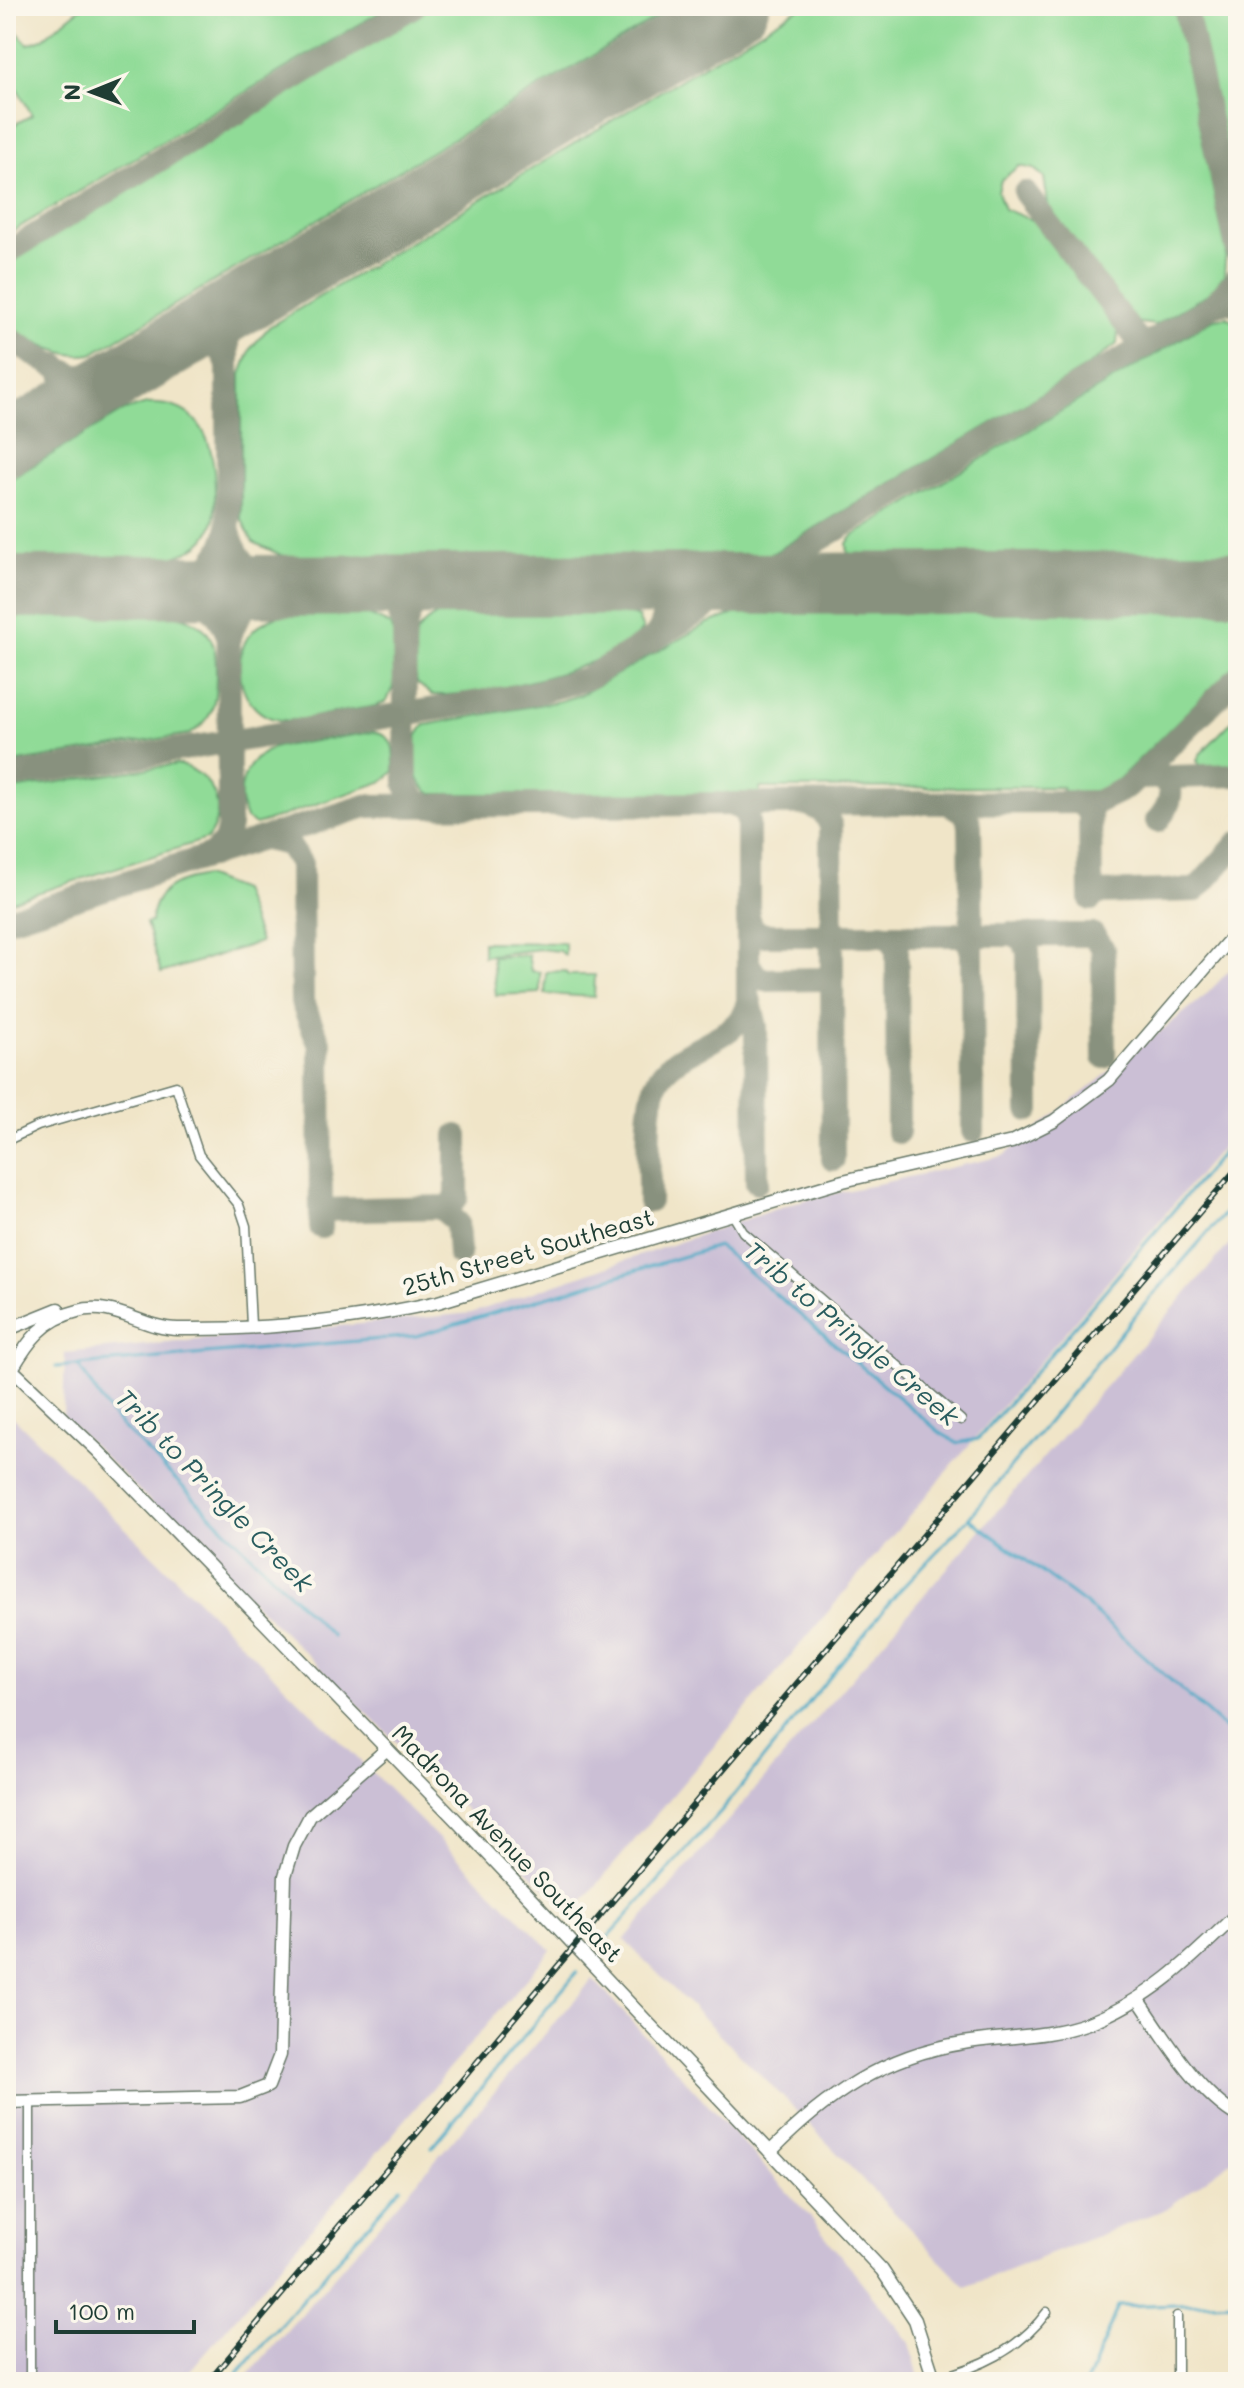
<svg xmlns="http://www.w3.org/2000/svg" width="1244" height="2388" font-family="Mali,sans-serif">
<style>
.industrial{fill:#cbbfd5}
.green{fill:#90db97;stroke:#588c66;stroke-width:2}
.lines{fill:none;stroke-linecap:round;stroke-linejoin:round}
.stream{stroke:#45a7c4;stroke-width:3}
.taxiway{stroke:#88917e;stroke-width:24}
.runway{stroke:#88917e;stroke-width:62}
.street-casing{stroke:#687868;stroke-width:11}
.secondary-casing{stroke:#687868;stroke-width:15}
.street{stroke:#fff;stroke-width:8}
.secondary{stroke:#fff;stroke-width:12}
.rail-casing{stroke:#1f3d34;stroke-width:6}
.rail{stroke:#fbf7ec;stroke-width:3;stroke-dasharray:9;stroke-linecap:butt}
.labels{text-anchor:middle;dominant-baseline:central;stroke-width:8;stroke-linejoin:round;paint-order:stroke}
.street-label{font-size:24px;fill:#1f3d34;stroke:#fbf7ec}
.water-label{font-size:26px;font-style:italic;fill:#2a5d5f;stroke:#fbf7ec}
</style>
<rect width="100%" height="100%" fill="#fbf7ec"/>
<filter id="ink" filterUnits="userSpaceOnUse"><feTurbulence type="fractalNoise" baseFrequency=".0125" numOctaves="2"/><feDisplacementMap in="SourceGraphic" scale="16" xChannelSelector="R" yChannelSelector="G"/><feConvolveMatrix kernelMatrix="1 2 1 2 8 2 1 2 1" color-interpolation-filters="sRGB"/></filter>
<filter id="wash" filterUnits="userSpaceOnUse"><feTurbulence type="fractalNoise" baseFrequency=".006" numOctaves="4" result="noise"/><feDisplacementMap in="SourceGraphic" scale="32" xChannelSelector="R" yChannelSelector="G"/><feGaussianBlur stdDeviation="1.8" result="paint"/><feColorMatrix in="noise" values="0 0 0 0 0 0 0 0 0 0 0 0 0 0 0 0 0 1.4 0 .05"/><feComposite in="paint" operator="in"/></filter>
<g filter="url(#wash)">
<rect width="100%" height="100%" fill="#f0e5c8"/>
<!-- industrial -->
<g class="industrial">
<polygon points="1238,961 1238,1128 572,1914 63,1416 65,1353 472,1313 796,1202 1003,1156 1205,996"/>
<polygon points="1238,1234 1238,2156 1166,2209 966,2287 785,2099 624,1940"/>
<polygon points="6,1410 551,1950 180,2382 6,2382"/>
<polygon points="593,1979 811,2218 910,2343 920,2382 242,2382"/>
</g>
<!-- green -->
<g class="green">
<polygon points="83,6 390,6 6,235 6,129 32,115 6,68 6,20 28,44 42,39"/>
<path d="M 432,6 L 676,6 L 92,354 C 61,360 32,339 6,325 L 6,263 Z"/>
<polygon points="802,6 1174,6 1226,250 1224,275 1211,292 1155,325 1134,322 1049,212 1044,177 1034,169 1019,166 1001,180 998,192 1004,209 1037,222 1115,322 1118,332 1117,344 1085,368 773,553 745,563 302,565 253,542 241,518 241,374 251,348 269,327"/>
<polygon points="1196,6 1238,6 1238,186 1231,173"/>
<polygon points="1226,317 1238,323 1238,561 859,562 848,555 847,543 853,536 1214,319"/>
<path d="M 147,404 C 203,401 215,445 215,491 C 216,515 216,536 192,549 C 143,577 62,566 6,566 L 6,482 L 125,410 Z"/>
<path d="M 1238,603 L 1238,662 L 1115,783 L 1097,791 L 1063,793 L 1062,787 L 760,788 L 760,794 L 432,794 C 410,783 408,741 425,725 L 560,701 L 582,694 L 708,623 L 762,605 Z"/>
<path d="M 457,606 L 611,606 L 638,617 L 643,629 C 614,669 480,697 432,695 L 417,683 C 406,636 414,623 457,606 Z"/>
<path d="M 307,607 L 351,607 L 389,624 L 394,634 L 394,685 L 387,701 C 374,709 354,709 339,712 C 318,715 291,725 271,718 C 239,707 230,657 251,633 C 263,618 289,612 307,607 Z"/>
<path d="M 6,608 C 52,608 173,596 205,630 C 217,644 216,660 216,677 C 216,704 213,720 190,734 L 6,764 Z"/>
<polygon points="1238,715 1238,770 1203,769 1197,761 1200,754"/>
<path d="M 373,732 C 396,735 394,752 394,771 L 384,781 L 256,825 L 246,819 C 233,789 245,759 275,747 Z"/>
<path d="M 177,764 C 212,772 230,809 207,839 L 6,903 L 6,790 Z"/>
<path d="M 205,876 L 241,890 L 260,942 L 161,973 L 146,923 L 151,922 C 153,890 175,881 205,876 Z"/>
<polygon points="483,942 565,943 565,955 559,951 540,949 483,956"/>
<polygon points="528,955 531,971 540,972 540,993 496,995 492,957"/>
<polygon points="565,971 568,975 595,975 594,997 545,994 546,972"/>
</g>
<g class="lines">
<!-- stream -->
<g class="stream">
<polyline points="78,1365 416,1336 718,1246 942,1434 958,1443 978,1439 1238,1135"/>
<polyline points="56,1367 78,1365 111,1415 332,1636"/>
<polyline points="970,1519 1085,1604 1238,1740"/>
<polyline points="602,1944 722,1810 899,1591 969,1518 1133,1318 1238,1198"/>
<polyline points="432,2147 577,1972"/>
<polyline points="230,2382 401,2187"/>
<polyline points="1087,2382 1118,2306 1238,2302"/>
</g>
<!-- taxiway -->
<g class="taxiway">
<polyline points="1185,6 1238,253"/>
<polyline points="1025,193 1143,347"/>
<polyline points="6,253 414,6"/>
<polyline points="1238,277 1213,305 1225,302 1238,304"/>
<path d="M 6,337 C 39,355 77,389 117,378"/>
<path d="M 178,342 C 201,335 221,340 228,366"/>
<polyline points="47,420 64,402 64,377 57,365"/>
<path d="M 230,535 C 238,564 260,582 290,584"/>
<path d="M 624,584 C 653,591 680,614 650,642"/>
<path d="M 167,585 C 197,580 219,565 227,535"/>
<path d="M 165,586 C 194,595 215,602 227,633"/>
<polyline points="358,586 388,597 397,607 404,626 406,784 416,801 429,806"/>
<path d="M 405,631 C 409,599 428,593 455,585"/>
<path d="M 230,637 C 242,595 265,595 300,586"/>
<path d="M 1152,776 C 1180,782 1171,805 1157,821"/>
<polyline points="6,777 530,694 586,679 1213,305"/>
<polyline points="1138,778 1238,775"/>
<polyline points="950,804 965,813 970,825 972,950"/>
<polyline points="1080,804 1090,811 1091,899"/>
<polyline points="265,839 288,844 301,864 302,1002 320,1045 321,1227"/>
<polyline points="210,856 225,842 229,826 228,331 239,308 253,297"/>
<polyline points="1091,884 1098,893 1196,890 1238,843"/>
<polyline points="749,919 752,928 763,935 1093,935 1103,949 1104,1057"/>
<polyline points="6,920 366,806 1097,802 1128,787 1238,677"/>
<polyline points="882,934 892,939 897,949 898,1132"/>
<polyline points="957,934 968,940 972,952 973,1131"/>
<polyline points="1011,934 1023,940 1028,951 1029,1110"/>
<polyline points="749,965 756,976 765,980 824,979 832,971 831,826 824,812 810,805"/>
<polyline points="832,971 833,1159"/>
<polyline points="749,998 756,1027 757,1182"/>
<path d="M 649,1201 C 650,1168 644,1113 656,1084 C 673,1045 734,1045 748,1006 L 748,821 L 744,810 L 732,805"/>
<polyline points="442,1209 457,1222 459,1254"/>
<polyline points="321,1210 449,1207 457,1197 457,1136"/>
</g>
<!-- runway -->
<g class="runway">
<polyline points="6,445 738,6"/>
<polyline points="6,587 1238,582"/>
</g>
</g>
</g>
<g filter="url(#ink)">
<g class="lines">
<!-- street casing -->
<g class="street-casing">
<g id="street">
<polyline points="6,1141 38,1126 176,1086 199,1155 239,1205 246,1226 251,1325"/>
<polyline points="733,1215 743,1232 961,1420"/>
<path d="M 934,2379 C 979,2368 1019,2350 1047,2312"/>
<polyline points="30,2382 30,2102"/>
<polyline points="1177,2382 1177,2316"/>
</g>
</g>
<!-- secondary casing -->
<g class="secondary-casing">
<g id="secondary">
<polyline points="6,1330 58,1309"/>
<polyline points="6,1364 98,1451 454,1818 882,2270 915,2320 935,2382"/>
<path d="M 12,1369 C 29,1340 44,1319 78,1311 C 114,1301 143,1329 178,1329 C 264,1330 354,1321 438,1302 L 843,1181 L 1012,1142 L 1054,1121 L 1109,1080 L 1238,930"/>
<path d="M 1139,2000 C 1164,2037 1199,2095 1238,2116"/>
<polyline points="6,2102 240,2097 268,2086 280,2055 285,1876 294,1846 310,1816 387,1749"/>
<path d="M 771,2151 C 825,2096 885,2055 963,2043 C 1005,2036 1046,2038 1088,2023 C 1150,2000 1192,1958 1238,1913"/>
</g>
</g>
<!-- street -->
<use href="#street" class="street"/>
<!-- secondary -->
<use href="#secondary" class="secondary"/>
<!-- rail casing -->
<g class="rail-casing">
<polyline id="rail" points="208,2382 716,1778 1238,1167"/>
</g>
<!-- rail -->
<use href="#rail" class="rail"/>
</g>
</g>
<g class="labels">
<!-- street labels -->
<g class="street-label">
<text transform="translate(528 1251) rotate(-16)">25th Street Southeast</text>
<text transform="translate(508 1843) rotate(46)">Madrona Avenue Southeast</text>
</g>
<!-- water labels -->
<g class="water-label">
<text transform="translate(852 1333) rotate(40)">Trib to Pringle Creek</text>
<text transform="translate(215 1490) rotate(46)">Trib to Pringle Creek</text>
</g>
</g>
<!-- margin -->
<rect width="1244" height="2388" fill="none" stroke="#fbf7ec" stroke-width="32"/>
<!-- north arrow -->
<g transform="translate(92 92) rotate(269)" stroke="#fbf7ec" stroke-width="6" paint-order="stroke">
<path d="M0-6L14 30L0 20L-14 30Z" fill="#1f3d34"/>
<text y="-12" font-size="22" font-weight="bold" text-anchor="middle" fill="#1f3d34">N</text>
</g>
<!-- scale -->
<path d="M56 2320v12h138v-12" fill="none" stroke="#1f3d34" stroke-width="4"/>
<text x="68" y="2320" font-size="24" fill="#1f3d34" stroke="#fbf7ec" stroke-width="6" paint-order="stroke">100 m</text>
</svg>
